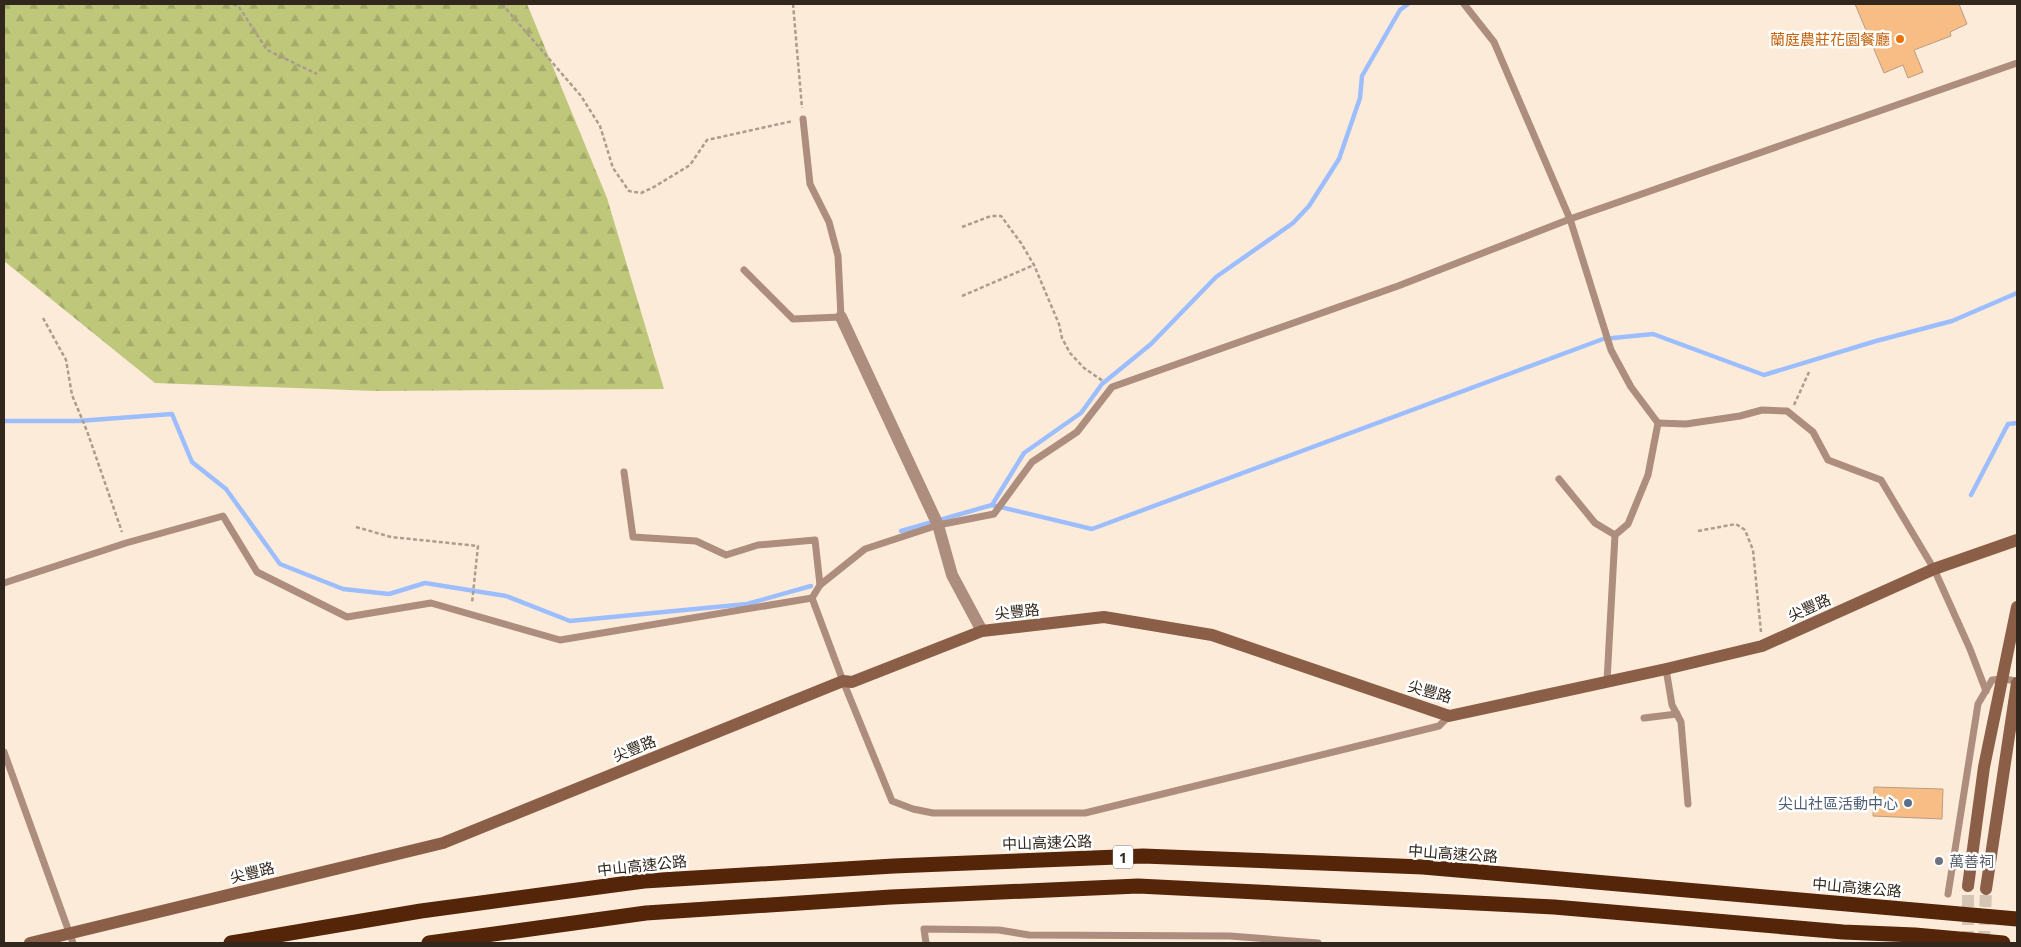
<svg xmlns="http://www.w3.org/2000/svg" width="2021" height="947" font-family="'Noto Sans','Noto Sans TC',sans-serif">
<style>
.forest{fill:url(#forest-firs)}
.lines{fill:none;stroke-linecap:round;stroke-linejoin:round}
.stream{stroke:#9cbeff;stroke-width:4.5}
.building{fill:#f8bd85;stroke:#b89c82}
.secondary-tunnel{stroke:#d4c4b4;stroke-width:12;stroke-dasharray:12 6;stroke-linecap:butt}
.path{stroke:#ab9c8e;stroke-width:2.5;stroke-dasharray:4 2.5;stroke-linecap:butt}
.lane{stroke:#ad8d7d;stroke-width:7}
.street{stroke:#ad8d7d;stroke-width:12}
.secondary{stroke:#8b5e47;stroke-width:12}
.highway{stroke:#542508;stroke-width:15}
.food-dot{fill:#e8710a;stroke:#fff;stroke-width:2}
.service-dot{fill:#5c6f8a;stroke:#fff;stroke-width:2}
.worship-dot{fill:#6b7280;stroke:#fff;stroke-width:2}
.labels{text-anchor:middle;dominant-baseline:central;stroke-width:5;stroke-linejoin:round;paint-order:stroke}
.shield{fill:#fff;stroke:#706860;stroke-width:1}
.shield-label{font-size:14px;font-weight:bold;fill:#32271c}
.food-label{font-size:15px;fill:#c56008;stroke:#fff;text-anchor:end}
.street-label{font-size:15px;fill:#32271c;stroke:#fff}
.service-label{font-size:15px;fill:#4e5e75;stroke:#fff;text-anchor:end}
.worship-label{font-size:15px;fill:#5b616d;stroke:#fff;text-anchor:start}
</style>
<defs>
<pattern id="forest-firs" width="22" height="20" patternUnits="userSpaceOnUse" patternTransform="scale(1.25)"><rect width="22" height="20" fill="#bec77a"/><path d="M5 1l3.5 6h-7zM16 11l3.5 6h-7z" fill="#a4ab69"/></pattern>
</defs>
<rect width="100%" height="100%" fill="#fdebda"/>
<!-- forest -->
<polygon class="forest" points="4,4 527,4 607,198 664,389 377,391 155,383 4,261"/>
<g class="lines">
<!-- stream -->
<g class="stream">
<polyline points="4,421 78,421 172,414 192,462 226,489 280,564 343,589 389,594 425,583 506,596 570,621 747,604 811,586"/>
<polyline points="1971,495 2008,424 2017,423"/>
<polyline points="992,505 1024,453 1081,413 1102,384 1151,344 1216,277 1293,223 1309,206 1339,159 1360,98 1362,76 1400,10 1408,4"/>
<polyline points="901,531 992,505 1092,529 1603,339 1653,334 1764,375 1876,341 1952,321 2017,293"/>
</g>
</g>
<!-- building -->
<g class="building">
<polygon points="1855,4 1959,4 1967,24 1950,32 1951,36 1914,50 1923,72 1908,78 1903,65 1884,73"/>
<polygon points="1874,787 1943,789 1942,819 1873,816"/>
</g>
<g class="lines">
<!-- secondary-tunnel -->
<g class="secondary-tunnel">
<polyline points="1968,943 1968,886"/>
<polyline points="1984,943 1986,889"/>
</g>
<!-- path -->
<g class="path">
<polyline points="233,4 239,7 267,50 317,74"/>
<polyline points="502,4 581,96 600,126 613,168 629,191 641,193 654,187 690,165 707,140 793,121"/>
<polyline points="793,4 802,108"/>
<polyline points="962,227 991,216 1001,216 1021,243 1034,265 1059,324 1062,338 1070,353 1084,368 1103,381"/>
<polyline points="962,296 1034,265"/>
<polyline points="43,318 66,360 72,395 87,431 122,532"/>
<polyline points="1794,405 1809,372"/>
<polyline points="356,527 391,537 478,546 472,603"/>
<polyline points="1698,531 1736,524 1745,530 1753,550 1761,632"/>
</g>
<!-- lane -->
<g class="lane">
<polyline points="1464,4 1494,42 1570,219 1611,350 1631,387 1658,423 1648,475 1628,524 1615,535 1607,681"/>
<polyline points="744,270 793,319 841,317 838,256 829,222 810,184 803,119"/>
<polyline points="1658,423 1686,424 1740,416 1762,410 1787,411 1813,432 1828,460 1881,480 1934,569 1970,649 1986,691"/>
<polyline points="624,472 633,537 696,541 726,555 758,545 815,540 820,585"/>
<polyline points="1559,479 1595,523 1615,535"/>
<polyline points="4,583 126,543 223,516 257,572 347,617 431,603 560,640 812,598 820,585 865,549 938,525 994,514 1032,462 1077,432 1112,387 1398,286 1570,219 2017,63"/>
<polyline points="812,598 843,681 892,801 913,809 933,813 1085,813 1439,726 1449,716"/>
<polyline points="1666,669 1672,705 1681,722 1688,804"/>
<polyline points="1644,718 1677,714"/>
<polyline points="4,752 73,943"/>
<polyline points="1948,894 1978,704 1992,680 2003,679 2017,681"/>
<polyline points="926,943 924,929 999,930 1029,935 1230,936 1318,943"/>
</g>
<!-- street -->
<polyline class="street" points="841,317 938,525 952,575 982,631"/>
<!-- secondary -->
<g class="secondary">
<polyline points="1968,886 1984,767 2017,607"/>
<polyline points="1986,889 2017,683"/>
<polyline points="30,943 443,843 843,681 852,682 982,631 1104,617 1212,635 1449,716 1666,669 1762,646 1934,569 2017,540"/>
</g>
<!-- highway -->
<g class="highway">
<polyline points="231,943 421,911 644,881 894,866 1143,856 1423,867 2017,919"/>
<polyline points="429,943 646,913 891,897 1138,886 1554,907 1843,932 1915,935 2003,943"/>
</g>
</g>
<!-- markers -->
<circle class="food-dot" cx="1900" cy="39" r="5"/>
<circle class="service-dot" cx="1908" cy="803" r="5"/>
<circle class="worship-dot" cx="1939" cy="861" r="5"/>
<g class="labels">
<!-- shield labels -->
<rect class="shield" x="1113" y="845.5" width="20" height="23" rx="4"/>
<g class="shield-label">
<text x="1123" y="857">1</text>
</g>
<!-- food labels -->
<g class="food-label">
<text x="1890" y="39">蘭庭農莊花園餐廳</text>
</g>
<!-- street labels -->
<g class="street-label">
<text transform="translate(1809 607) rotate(-24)">尖豐路</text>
<text transform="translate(1017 611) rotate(-6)">尖豐路</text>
<text transform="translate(1430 691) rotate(16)">尖豐路</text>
<text transform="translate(634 748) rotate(-22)">尖豐路</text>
<text transform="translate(1047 842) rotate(-2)">中山高速公路</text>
<text transform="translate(1453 853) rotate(4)">中山高速公路</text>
<text transform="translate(642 865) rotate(-6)">中山高速公路</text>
<text transform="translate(252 872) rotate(-14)">尖豐路</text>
<text transform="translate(1857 887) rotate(5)">中山高速公路</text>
</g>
<!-- service labels -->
<g class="service-label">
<text x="1898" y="803">尖山社區活動中心</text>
</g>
<!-- worship labels -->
<g class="worship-label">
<text x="1949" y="861">萬善祠</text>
</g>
</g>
<!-- border -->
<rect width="2021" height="947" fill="none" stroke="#32271c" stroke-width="10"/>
</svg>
